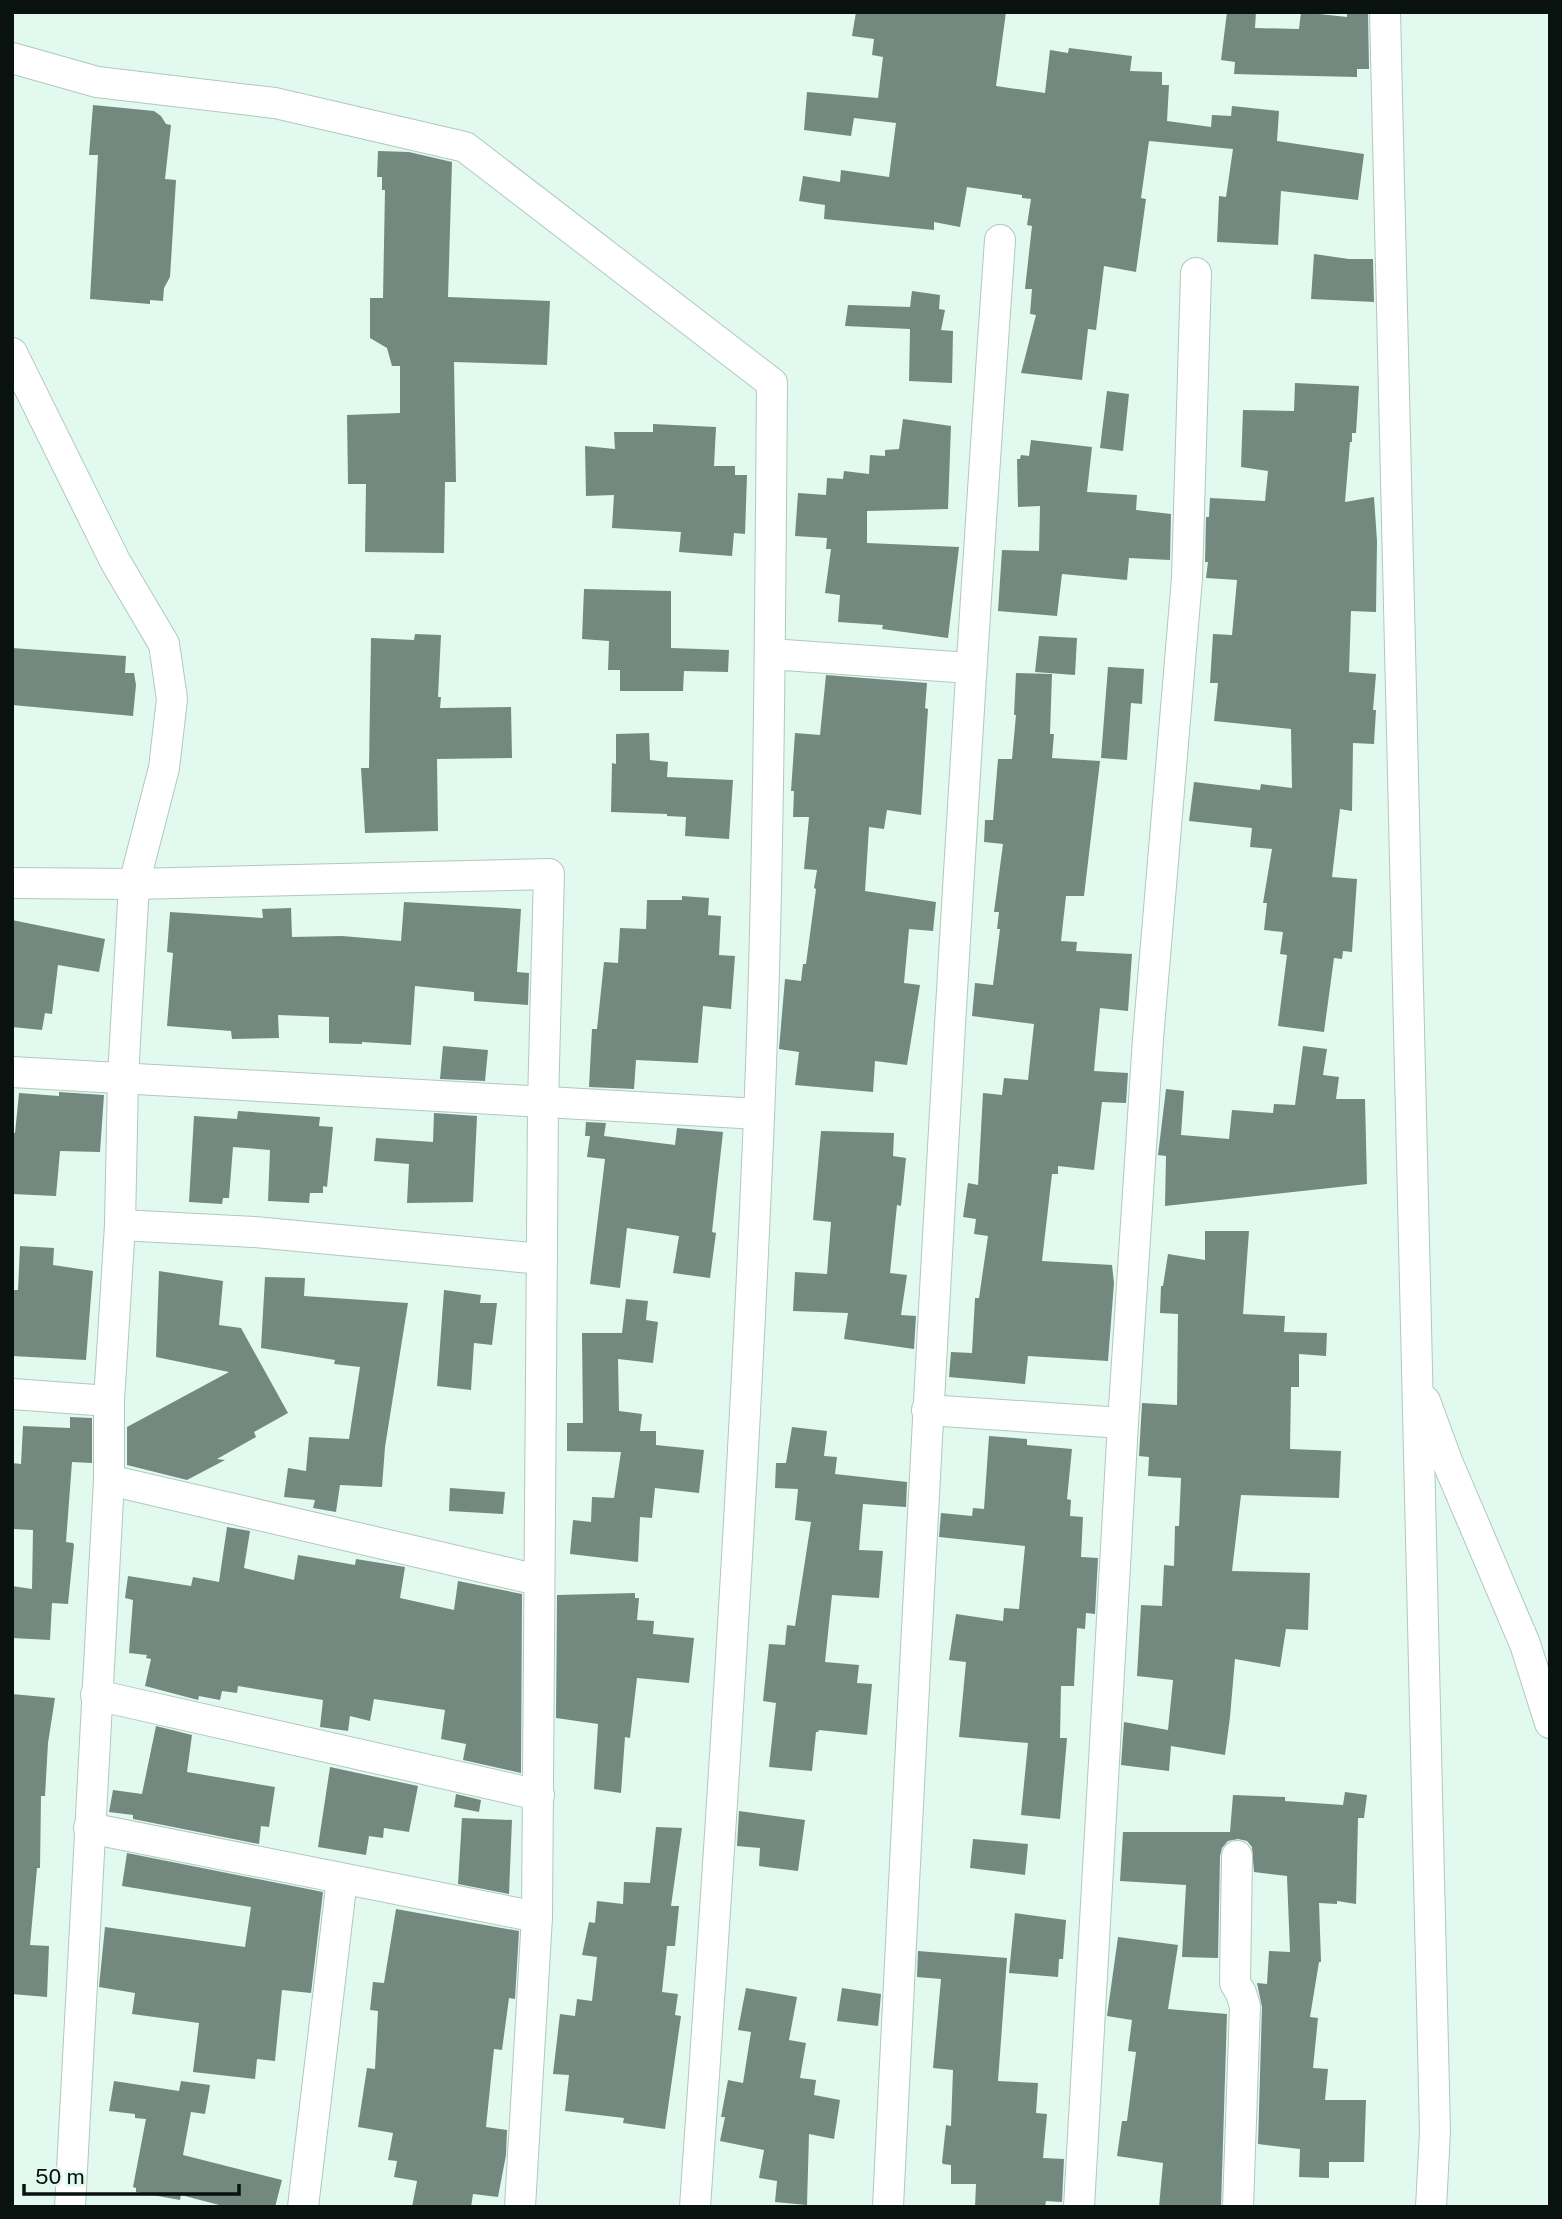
<svg xmlns="http://www.w3.org/2000/svg" width="1562" height="2219" font-family="'Public Sans',sans-serif">
<style>
.building{fill:#73897f}
.lines{fill:none;stroke-linecap:round;stroke-linejoin:round}
.minor-casing{stroke:#b1c8be;stroke-width:32}
.minor{stroke:#fff;stroke-width:30}
</style>
<rect width="100%" height="100%" fill="#e1f9ee"/>
<!-- building -->
<g class="building">
<polygon points="856,12 1006,12 996,86 1045,93 1050,50 1068,53 1069,48 1132,56 1130,71 1162,72 1162,85 1169,85 1167,121 1211,127 1212,115 1231,116 1232,106 1279,111 1277,141 1364,154 1358,200 1281,191 1278,245 1217,242 1219,196 1226,197 1233,149 1149,141 1141,198 1146,199 1136,272 1104,266 1096,330 1088,329 1082,380 1021,373 1036,315 1030,314 1032,289 1025,289 1032,226 1027,225 1031,199 1022,198 1022,195 967,187 960,227 934,222 934,230 824,219 825,205 799,201 803,176 840,182 841,170 889,177 896,123 854,118 851,136 804,130 807,92 878,98 883,57 872,55 874,39 852,36"/>
<polygon points="1227,12 1256,12 1255,28 1299,29 1301,12 1347,17 1347,12 1368,12 1369,69 1357,69 1357,77 1234,74 1235,62 1221,60"/>
<polygon points="93,105 154,111 161,116 166,124 171,125 165,179 176,180 170,277 164,288 163,301 150,300 150,304 90,299 98,155 89,155"/>
<polygon points="378,151 409,152 452,162 448,297 550,301 547,365 454,362 456,482 445,482 444,553 365,552 366,484 348,484 347,415 400,413 400,366 392,366 387,348 370,338 370,298 383,298 385,190 382,190 382,177 377,177"/>
<polygon points="1314,254 1349,259 1373,259 1374,302 1311,299"/>
<polygon points="912,291 940,295 939,309 945,310 941,330 953,331 952,383 909,381 910,329 845,326 848,305 910,307"/>
<polygon points="1295,383 1359,386 1356,433 1352,433 1352,442 1350,442 1345,502 1374,497 1377,541 1376,612 1351,611 1349,672 1376,674 1373,710 1376,710 1374,744 1353,743 1352,811 1340,809 1332,877 1357,879 1352,952 1343,951 1342,959 1334,958 1324,1032 1278,1026 1287,955 1280,954 1283,932 1264,930 1267,903 1263,903 1272,849 1250,847 1252,828 1189,821 1194,782 1260,790 1261,784 1292,788 1291,729 1214,721 1218,683 1210,683 1213,634 1232,635 1237,580 1206,578 1208,562 1205,562 1206,517 1209,517 1210,498 1265,501 1268,471 1241,467 1243,410 1294,411"/>
<polygon points="1107,391 1129,394 1123,451 1100,448"/>
<polygon points="903,419 951,426 948,509 867,511 867,543 959,547 948,638 882,629 883,625 838,622 840,595 825,593 831,549 826,549 827,538 795,536 798,493 826,495 827,478 843,479 844,471 869,474 870,455 885,456 885,450 899,449"/>
<polygon points="653,424 716,427 714,466 735,466 735,475 747,475 745,534 734,533 732,556 679,552 681,532 612,528 614,495 586,496 585,446 615,449 614,432 653,432"/>
<polygon points="1031,440 1092,447 1087,492 1137,495 1136,510 1171,514 1170,560 1129,558 1127,580 1062,574 1057,616 998,611 1002,550 1039,551 1040,506 1018,507 1017,459 1020,459 1021,455 1029,456"/>
<polygon points="584,589 671,591 671,648 729,650 728,672 684,671 683,691 620,691 620,670 608,670 609,641 582,639"/>
<polygon points="415,634 441,635 438,697 441,697 440,708 511,707 512,758 437,759 438,831 365,833 361,768 369,768 371,638 414,640"/>
<polygon points="1039,636 1077,638 1075,675 1035,672"/>
<polygon points="12,648 126,656 125,673 134,673 136,685 133,716 12,705"/>
<polygon points="1108,667 1144,669 1142,704 1131,703 1127,760 1101,758"/>
<polygon points="1016,673 1052,674 1050,734 1054,734 1052,758 1100,761 1084,896 1066,896 1061,941 1077,942 1076,951 1132,954 1128,1011 1100,1008 1094,1071 1128,1073 1126,1103 1102,1102 1094,1170 1058,1166 1058,1174 1052,1174 1042,1261 1112,1265 1114,1283 1108,1361 1028,1356 1025,1384 949,1377 951,1352 972,1353 975,1298 979,1298 988,1236 974,1234 976,1219 963,1217 968,1183 978,1185 983,1093 1002,1095 1004,1078 1028,1080 1034,1024 972,1016 975,983 993,985 1000,929 997,929 999,912 994,912 1003,844 984,842 985,820 993,820 998,759 1012,759 1016,715 1014,715"/>
<polygon points="826,675 927,683 925,708 928,709 921,815 887,810 884,829 869,827 865,891 936,902 933,931 909,929 904,983 920,985 907,1065 875,1061 873,1092 795,1085 799,1052 779,1049 785,979 801,981 803,964 806,964 816,889 814,888 817,870 804,869 809,817 793,817 794,791 791,791 795,733 820,735"/>
<polygon points="649,733 650,760 668,762 667,777 733,780 729,839 685,836 686,817 667,816 667,814 611,812 612,763 616,764 616,734"/>
<polygon points="682,896 709,898 708,915 721,916 719,955 735,956 731,1009 703,1006 698,1063 636,1060 634,1089 589,1087 592,1029 597,1029 604,962 618,963 620,928 646,929 647,900 682,900"/>
<polygon points="404,902 521,909 517,972 529,973 528,1005 474,1001 474,992 415,986 411,1045 362,1042 362,1044 329,1043 329,1017 278,1015 279,1038 232,1039 231,1031 167,1026 173,953 167,952 170,912 263,918 262,909 291,908 292,937 342,936 401,941"/>
<polygon points="12,920 105,939 99,972 58,965 52,1014 45,1013 42,1030 12,1027"/>
<polygon points="443,1046 488,1050 485,1081 440,1079"/>
<polygon points="1303,1046 1327,1049 1323,1075 1339,1077 1336,1099 1365,1099 1367,1184 1165,1206 1166,1156 1158,1155 1166,1089 1184,1091 1181,1135 1229,1139 1232,1110 1273,1113 1274,1104 1295,1105"/>
<polygon points="59,1092 104,1095 100,1152 60,1151 56,1196 12,1194 12,1133 15,1133 19,1093 59,1096"/>
<polygon points="238,1111 320,1117 319,1126 333,1127 327,1187 323,1186 323,1193 310,1193 309,1203 268,1201 270,1150 233,1147 229,1198 223,1198 222,1204 189,1202 194,1116 237,1119"/>
<polygon points="434,1113 477,1116 473,1202 407,1203 409,1164 374,1161 376,1138 433,1142"/>
<polygon points="586,1122 606,1123 604,1136 675,1145 677,1128 723,1132 712,1232 716,1233 710,1278 673,1273 679,1236 627,1228 620,1288 590,1284 605,1159 587,1157 590,1136 585,1136"/>
<polygon points="821,1131 894,1133 893,1156 906,1158 901,1206 897,1205 890,1273 907,1275 901,1315 916,1316 914,1349 844,1339 848,1313 793,1311 795,1272 827,1274 831,1222 813,1220"/>
<polygon points="1205,1231 1249,1231 1243,1314 1285,1316 1284,1332 1327,1333 1326,1356 1299,1354 1299,1387 1291,1387 1290,1449 1341,1451 1339,1498 1241,1495 1232,1571 1310,1573 1308,1630 1286,1629 1280,1667 1235,1659 1230,1717 1225,1755 1171,1746 1169,1771 1121,1765 1124,1722 1168,1730 1173,1680 1137,1676 1141,1605 1162,1606 1164,1565 1174,1566 1175,1526 1179,1526 1181,1478 1148,1476 1149,1457 1139,1456 1142,1403 1177,1405 1178,1314 1160,1313 1161,1286 1163,1286 1168,1254 1205,1260"/>
<polygon points="20,1246 54,1248 53,1265 93,1271 86,1360 12,1356 12,1290 18,1290"/>
<polygon points="159,1271 223,1281 219,1325 241,1328 288,1413 254,1432 256,1437 217,1459 225,1460 187,1480 127,1465 127,1427 229,1372 156,1357"/>
<polygon points="265,1277 305,1278 304,1296 408,1303 385,1447 382,1487 340,1485 336,1512 313,1508 315,1500 284,1497 288,1468 306,1471 309,1437 349,1439 360,1367 334,1364 335,1360 261,1348"/>
<polygon points="444,1290 481,1295 480,1303 497,1303 492,1345 474,1343 471,1390 437,1386"/>
<polygon points="626,1299 648,1301 646,1320 658,1322 653,1363 618,1359 619,1411 642,1414 640,1431 656,1431 656,1445 704,1450 699,1493 655,1488 652,1518 640,1517 638,1562 570,1554 573,1520 591,1522 592,1497 614,1498 621,1452 567,1451 567,1423 583,1423 582,1333 622,1333"/>
<polygon points="70,1417 92,1418 92,1463 72,1462 66,1542 73,1543 74,1545 68,1604 52,1603 50,1640 12,1638 12,1586 32,1589 33,1530 12,1529 12,1463 21,1464 23,1426 70,1428"/>
<polygon points="792,1427 827,1431 824,1456 837,1457 835,1474 907,1482 906,1507 863,1504 859,1550 883,1551 879,1598 832,1595 825,1662 859,1665 857,1683 872,1684 867,1735 819,1730 818,1732 816,1732 812,1771 769,1767 776,1703 763,1701 769,1644 785,1645 787,1625 795,1626 811,1522 795,1520 798,1489 775,1488 776,1463 786,1463"/>
<polygon points="989,1436 1027,1439 1027,1445 1072,1449 1067,1499 1071,1500 1070,1516 1083,1517 1081,1557 1098,1558 1095,1614 1086,1613 1085,1629 1077,1628 1074,1686 1061,1686 1060,1738 1067,1738 1060,1819 1021,1815 1028,1743 959,1737 966,1662 949,1660 956,1614 1003,1621 1004,1608 1019,1609 1025,1546 939,1537 941,1513 972,1516 973,1508 984,1509"/>
<polygon points="450,1488 505,1492 503,1514 449,1511"/>
<polygon points="227,1527 250,1531 244,1568 294,1580 298,1555 355,1565 356,1559 405,1567 400,1598 454,1610 458,1581 522,1594 521,1773 463,1760 466,1744 441,1739 445,1710 374,1699 370,1721 350,1716 348,1731 320,1727 323,1700 238,1686 237,1693 222,1691 220,1700 199,1696 198,1700 145,1686 151,1659 146,1658 147,1655 129,1653 133,1600 125,1598 128,1576 191,1586 193,1577 219,1582"/>
<polygon points="635,1593 635,1598 639,1598 637,1620 654,1621 653,1634 694,1638 689,1683 637,1678 630,1738 625,1737 621,1793 594,1789 598,1724 556,1718 557,1595"/>
<polygon points="12,1694 55,1698 48,1743 45,1796 41,1796 40,1868 37,1868 30,1945 49,1946 47,1997 12,1994"/>
<polygon points="156,1726 192,1735 187,1772 275,1787 269,1827 261,1826 259,1844 133,1819 133,1815 109,1812 113,1790 142,1794"/>
<polygon points="330,1767 418,1786 409,1832 384,1828 383,1838 369,1836 366,1855 318,1847"/>
<polygon points="1345,1792 1367,1795 1364,1818 1358,1818 1356,1904 1337,1901 1337,1904 1319,1903 1321,1962 1319,1962 1310,2017 1318,2018 1313,2068 1328,2069 1325,2100 1366,2100 1364,2162 1329,2162 1329,2178 1299,2177 1300,2149 1258,2144 1262,2007 1257,1983 1267,1984 1269,1951 1290,1952 1287,1876 1254,1872 1252,1847 1247,1841 1238,1839 1228,1841 1222,1848 1220,1856 1218,1958 1182,1957 1186,1885 1120,1881 1123,1832 1230,1832 1233,1795 1285,1797 1285,1801 1343,1805"/>
<polygon points="456,1794 481,1800 479,1812 454,1807"/>
<polygon points="739,1811 805,1820 798,1871 759,1866 760,1848 737,1846"/>
<polygon points="462,1818 512,1820 509,1894 458,1884"/>
<polygon points="656,1827 682,1828 671,1906 679,1906 675,1946 667,1946 662,1992 678,1994 675,2015 681,2016 665,2129 623,2123 624,2118 565,2111 569,2075 553,2074 560,2014 575,2016 577,1999 592,2001 597,1957 582,1955 589,1922 595,1923 597,1901 623,1904 624,1882 650,1883"/>
<polygon points="973,1839 1028,1844 1025,1875 970,1868"/>
<polygon points="127,1853 323,1892 311,1993 282,1990 275,2061 257,2059 255,2079 193,2072 199,2023 132,2014 135,1993 99,1987 105,1927 245,1947 251,1907 122,1886"/>
<polygon points="396,1909 519,1931 515,1999 509,1998 502,2050 494,2049 486,2127 507,2130 506,2155 498,2197 473,2194 471,2207 412,2207 417,2181 394,2177 397,2161 388,2160 393,2133 358,2127 367,2068 375,2069 378,2011 370,2010 373,1982 384,1983"/>
<polygon points="1015,1913 1066,1920 1063,1959 1059,1959 1058,1977 1009,1973"/>
<polygon points="1118,1937 1178,1945 1168,2009 1227,2014 1221,2207 1159,2207 1163,2163 1117,2156 1122,2121 1127,2121 1136,2052 1128,2051 1132,2020 1107,2016"/>
<polygon points="918,1951 1007,1958 998,2081 1038,2083 1036,2113 1047,2114 1043,2158 1064,2159 1062,2202 1046,2201 1045,2207 975,2207 976,2184 951,2184 951,2165 943,2164 942,2162 946,2125 951,2126 953,2070 933,2068 941,1979 917,1977"/>
<polygon points="746,1988 797,1997 789,2040 806,2043 800,2078 816,2080 814,2095 840,2100 834,2139 809,2134 807,2205 775,2202 777,2181 759,2178 764,2150 720,2141 725,2117 721,2117 728,2080 743,2083 751,2032 738,2030"/>
<polygon points="842,1988 881,1994 878,2026 837,2021"/>
<polygon points="114,2081 179,2091 181,2081 210,2085 205,2114 191,2112 183,2155 282,2180 275,2207 227,2207 181,2195 180,2200 136,2192 136,2188 133,2187 146,2119 135,2118 135,2114 109,2111"/>
</g>
<g class="lines">
<!-- minor casing -->
<g class="minor-casing">
<g id="minor">
<polyline points="1385,12 1435,2132 1431,2207"/>
<path d="M 12,58 L 97,82 L 275,103 L 465,147 L 772,383 C 770,628 769,873 759,1117 C 744,1481 720,1844 695,2207"/>
<polyline points="12,353 115,561 164,644 172,699 164,768 134,884 123,1077 120,1225 109,1401 109,1480 70,2207"/>
<polyline points="770,654 970,668"/>
<polyline points="12,883 134,884 549,874 543,1103 537,1917 520,2207"/>
<polyline points="12,1072 759,1114"/>
<polyline points="120,1225 254,1232 542,1259"/>
<polyline points="12,1394 109,1401"/>
<polyline points="1425,1401 1447,1461 1525,1644 1550,1723"/>
<polyline points="927,1410 1123,1423"/>
<polyline points="109,1480 538,1580"/>
<polyline points="96,1695 539,1795"/>
<polyline points="89,1828 537,1917"/>
<polyline points="1237,1856 1235,1983 1241,1993 1245,2006 1238,2207"/>
<polyline points="303,2207 342,1879"/>
<path d="M 888,2207 C 920,1551 954,895 1000,240"/>
<polyline points="1079,2207 1123,1423 1148,1039 1187,578 1196,273"/>
</g>
</g>
<!-- minor -->
<use href="#minor" class="minor"/>
</g>
<!-- border -->
<rect width="1562" height="2219" fill="none" stroke="#0a120f" stroke-width="28"/>
<!-- scale -->
<path d="M24 2184v10h215v-10" fill="none" stroke="#0a120f" stroke-width="3.5"/>
<text x="35" y="2184" font-size="21" fill="#0a120f" stroke="#e1f9ee" stroke-width="5" paint-order="stroke">50 m</text>
</svg>
